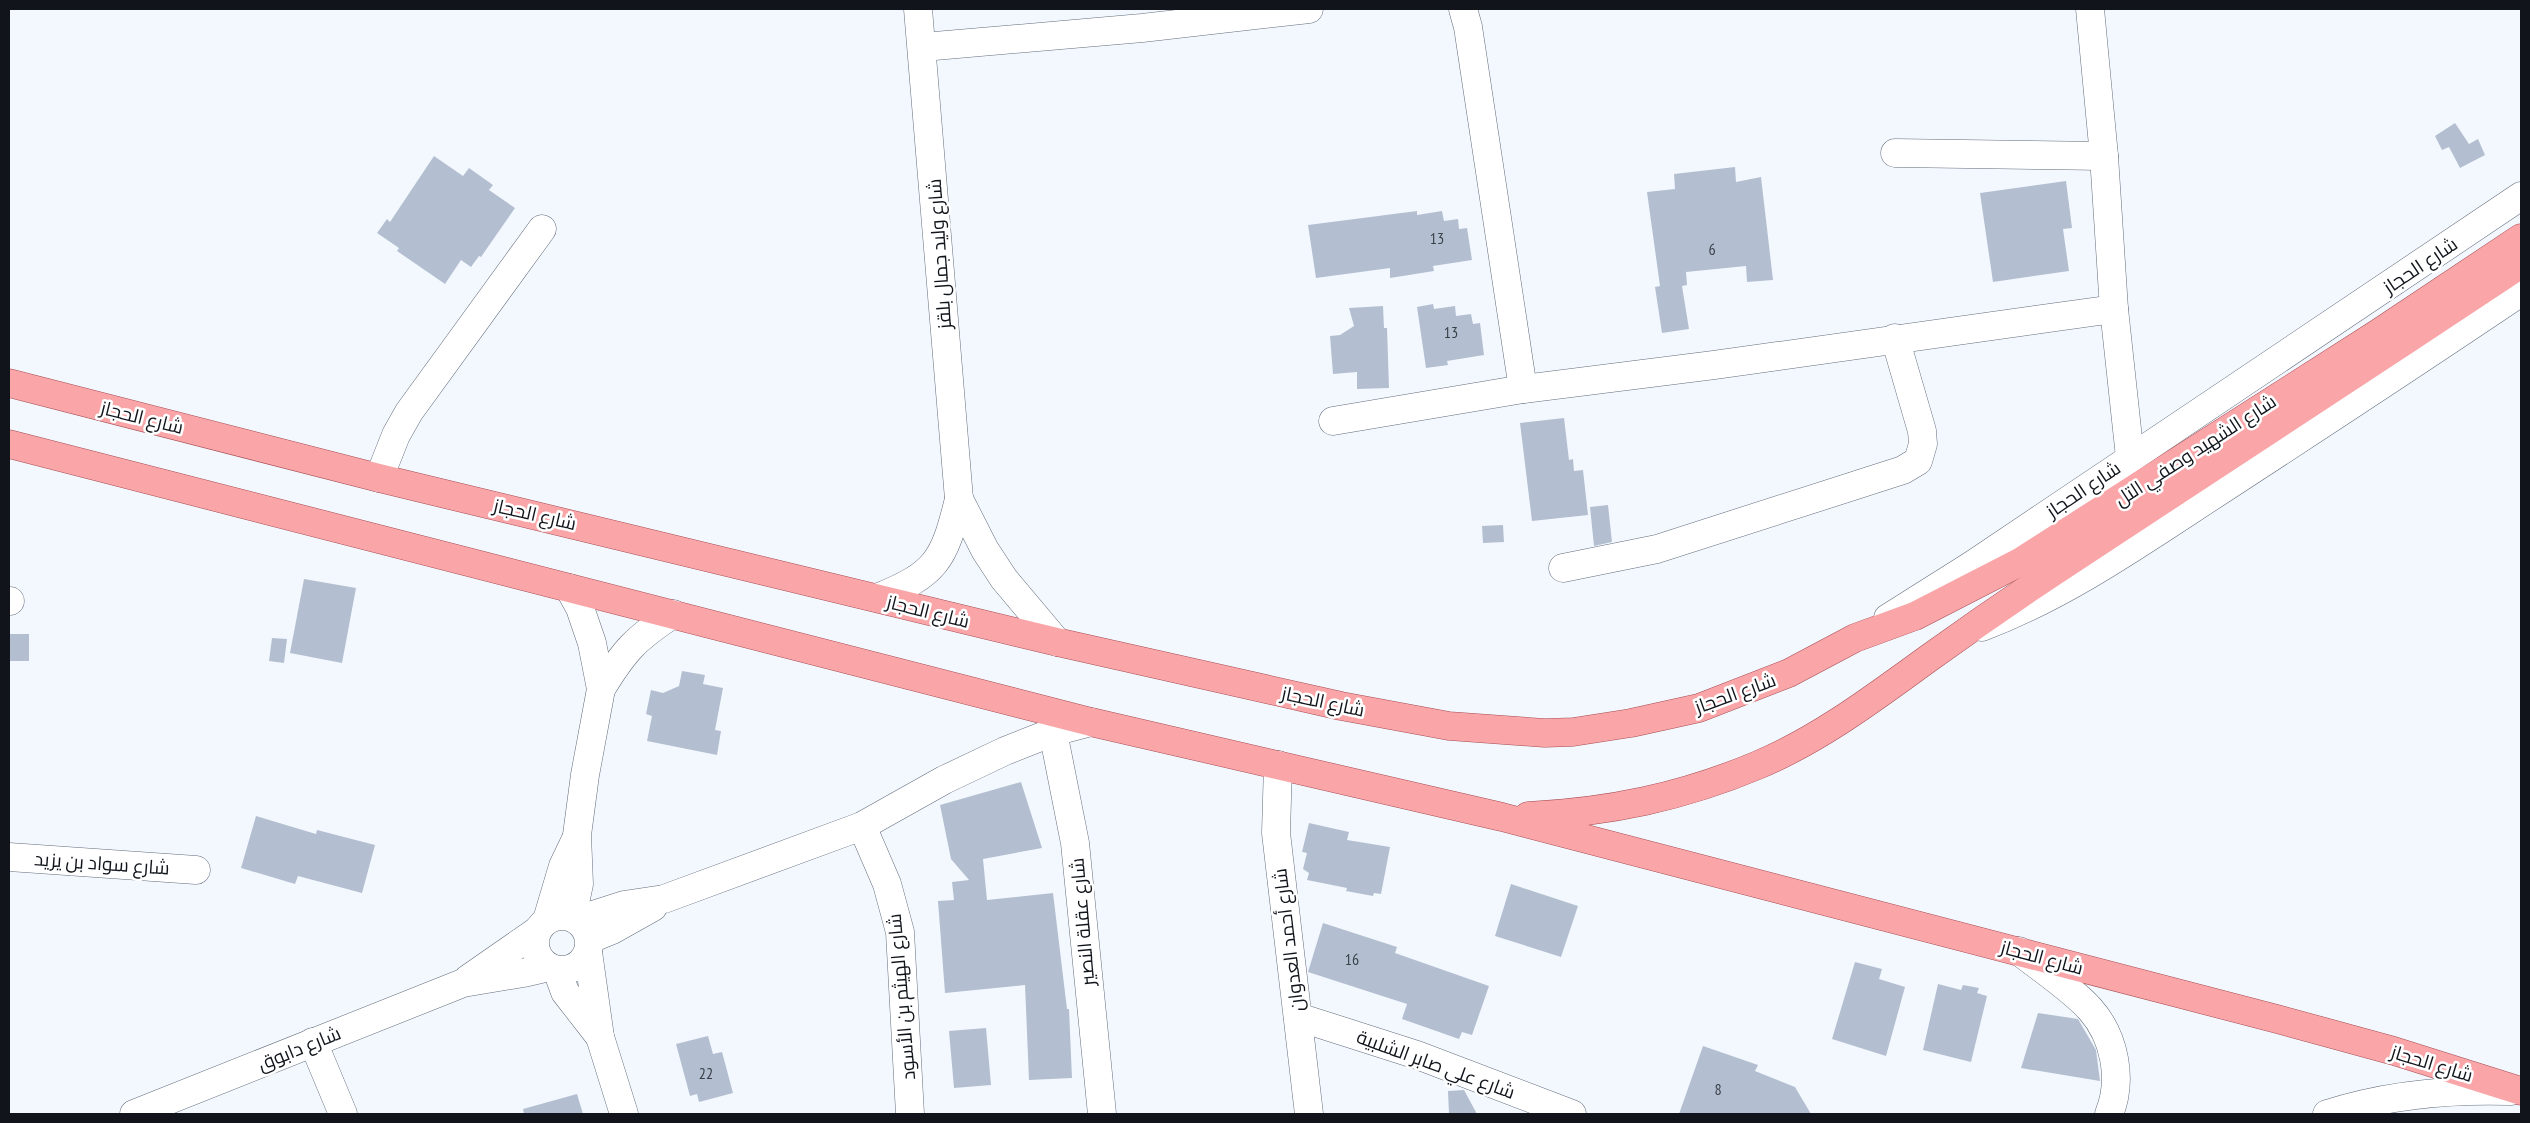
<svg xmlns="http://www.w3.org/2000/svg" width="2530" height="1123" font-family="'PT Sans Narrow',Cairo,sans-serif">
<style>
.building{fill:#b3bfd0}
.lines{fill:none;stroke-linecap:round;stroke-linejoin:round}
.minor-casing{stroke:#636d7c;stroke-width:29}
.major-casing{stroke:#a64d52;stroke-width:29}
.minor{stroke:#fff;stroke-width:28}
.major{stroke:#faa6a9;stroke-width:28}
.labels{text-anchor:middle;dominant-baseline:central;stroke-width:5;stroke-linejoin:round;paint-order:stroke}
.number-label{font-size:16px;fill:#3a4048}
.street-label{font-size:19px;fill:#11151b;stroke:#fff}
</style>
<rect width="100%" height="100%" fill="#f3f8ff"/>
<!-- building -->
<g class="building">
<polygon points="2455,123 2469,144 2478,139 2485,155 2460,168 2449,147 2442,150 2435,136"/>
<polygon points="434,156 463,176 469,168 493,185 489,190 515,208 481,257 479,256 471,267 461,260 445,284 397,251 399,248 377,233 387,219 390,222"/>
<polygon points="1735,167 1736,182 1761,177 1773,280 1747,282 1746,266 1686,272 1687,285 1682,286 1689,329 1662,333 1655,287 1660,286 1647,192 1675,189 1674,174"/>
<polygon points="2066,181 2072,228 2063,229 2069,271 1993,282 1980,193"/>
<polygon points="1417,211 1417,215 1442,211 1444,221 1458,219 1459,229 1467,228 1472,260 1433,266 1434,271 1390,278 1390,268 1316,278 1308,225"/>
<polygon points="1433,304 1434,309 1455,306 1456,316 1471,314 1473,324 1480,323 1484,355 1447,361 1448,365 1426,368 1417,307"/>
<polygon points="1383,306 1384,328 1387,328 1389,388 1357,389 1357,372 1333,374 1330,336 1340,335 1354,326 1349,308"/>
<polygon points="1564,418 1569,460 1573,459 1574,471 1583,470 1588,515 1532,521 1520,423"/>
<polygon points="1608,505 1612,542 1594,546 1590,507"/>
<polygon points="1503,525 1504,542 1483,543 1482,526"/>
<polygon points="304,579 356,588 342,663 290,653"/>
<rect x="9" y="634" width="20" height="27"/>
<polygon points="272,638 287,639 284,663 269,661"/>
<polygon points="682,671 705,675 703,684 723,688 715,730 721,731 717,755 647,741 652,716 646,714 651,690 663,693 679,686"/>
<polygon points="1021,782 1042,848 983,859 987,900 1053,893 1067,1009 1069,1009 1072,1078 1029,1080 1025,985 945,993 938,901 954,900 952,882 969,880 951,859 940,805"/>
<polygon points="256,816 316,834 317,830 375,845 362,893 298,876 295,884 241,868"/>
<polygon points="1309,823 1349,832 1347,840 1390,847 1381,894 1374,893 1373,896 1346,891 1347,888 1307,880 1309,873 1303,869 1307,853 1302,852"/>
<polygon points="1511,884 1578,906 1561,957 1495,936"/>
<polygon points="1323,923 1397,947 1395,953 1489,986 1472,1035 1462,1032 1459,1039 1402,1019 1407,1004 1308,972"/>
<polygon points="1855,962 1882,969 1879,979 1905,987 1886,1056 1832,1039"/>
<polygon points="1938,984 1961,990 1963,985 1979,988 1977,993 1987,996 1971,1062 1923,1050"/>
<polygon points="2038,1013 2078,1019 2096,1050 2100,1081 2021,1068"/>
<polygon points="986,1028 991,1085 954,1088 949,1031"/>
<polygon points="708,1036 713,1054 722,1052 733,1093 699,1102 697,1094 690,1096 676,1044"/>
<polygon points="1703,1046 1758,1065 1755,1071 1795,1087 1811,1114 1679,1114"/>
<polygon points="1464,1090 1477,1114 1449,1114 1448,1091"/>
<polygon points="577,1094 583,1114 524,1114 523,1109"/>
</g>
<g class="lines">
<!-- minor casing -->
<g class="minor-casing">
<g id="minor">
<polyline points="1463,9 1468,27 1523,389"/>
<polyline points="2090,9 2104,156 2114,309 2130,457"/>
<polyline points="923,47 1142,28 1309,9"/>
<polyline points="1895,153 2104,156"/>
<polyline points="1333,421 1523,389 1714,365 2114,309"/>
<polyline points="379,478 396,435 409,412 542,229"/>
<polyline points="959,499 985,550 1004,579 1057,642"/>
<polyline points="1563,568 1657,549 1903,470 1918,461 1923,444 1922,431 1895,338"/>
<polyline points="569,588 580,608 592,643 601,689 585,775 577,835 579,884 572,917"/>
<path d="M 877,598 C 936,574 944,561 959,499 L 918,9"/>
<polyline points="9,601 10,601"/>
<polyline points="1888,618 1972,565 2521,196"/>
<path d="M 1982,627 C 2066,595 2140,543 2215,494 C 2318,427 2420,360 2521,292"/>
<path d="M 601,689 C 624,651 635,639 673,614"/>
<polyline points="1053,732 1075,843 1102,1114"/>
<polyline points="1278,765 1276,833 1309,1114"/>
<polyline points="862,826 887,884 900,932 910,1114"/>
<polyline points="9,857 196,870"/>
<circle cx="562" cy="943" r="27"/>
<polyline points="547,920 563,866 575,841"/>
<polyline points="577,920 624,905 664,899 862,826 944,780 1005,751 1053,732 1091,722"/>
<polyline points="590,939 612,930 653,907"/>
<path d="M 2019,951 C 2040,968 2072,989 2090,1009 C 2115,1037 2123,1080 2109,1114"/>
<polyline points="588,952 600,1037 624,1114"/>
<polyline points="557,970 565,992 600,1037"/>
<polyline points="468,979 537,931"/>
<polyline points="1298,1017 1417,1055 1572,1114"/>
<polyline points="313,1042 343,1114"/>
<polyline points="134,1114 463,983 523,973 549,967"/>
<path d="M 2327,1114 C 2386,1095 2449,1089 2511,1091"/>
</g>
</g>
<!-- major casing -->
<g class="major-casing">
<g id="major">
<polyline points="9,383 379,478 1057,642 1341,706 1449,726 1545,733 1573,732 1631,723 1699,708 1789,673 1855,638 1915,616 2020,562 2377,334 2521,238"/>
<polyline points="9,444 1091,722 1502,817 2277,1019 2394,1051 2521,1091"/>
<path d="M 1528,816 C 1609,812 1682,797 1758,765 C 1820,739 1875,697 1929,658 C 1979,622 2030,587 2082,553 C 2228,457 2375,361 2521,264"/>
</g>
</g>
<!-- minor -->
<use href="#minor" class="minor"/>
<!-- major -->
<use href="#major" class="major"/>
</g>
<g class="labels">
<!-- number labels -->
<g class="number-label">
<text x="1437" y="238">13</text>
<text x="1712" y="249">6</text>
<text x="1451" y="332">13</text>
<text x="1352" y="959">16</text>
<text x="706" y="1073">22</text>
<text x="1718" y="1089">8</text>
</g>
<!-- street labels -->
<g class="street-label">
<text transform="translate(939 254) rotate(-94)">شارع وليد جمال بلقز</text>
<text transform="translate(2420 265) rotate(-34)">شارع الحجاز</text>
<text transform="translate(142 417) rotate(14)">شارع الحجاز</text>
<text transform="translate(2195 450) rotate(-33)">شارع الشهيد وصفي التل</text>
<text transform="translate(2083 489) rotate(-34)">شارع الحجاز</text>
<text transform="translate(535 514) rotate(13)">شارع الحجاز</text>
<text transform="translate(928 611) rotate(14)">شارع الحجاز</text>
<text transform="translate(1735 693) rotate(-20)">شارع الحجاز</text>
<text transform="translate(1323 701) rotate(12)">شارع الحجاز</text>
<text transform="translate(102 863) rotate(4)">شارع سواد بن يزيد</text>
<text transform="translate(1082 922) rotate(-95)">شارع عقلة النصير</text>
<text transform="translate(1288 940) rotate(-97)">شارع أحمد العدوان</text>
<text transform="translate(2042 957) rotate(15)">شارع الحجاز</text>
<text transform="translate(901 997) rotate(-95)">شارع الهيثم بن الأسود</text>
<text transform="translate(299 1048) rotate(-22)">شارع دابوق</text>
<text transform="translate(2432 1063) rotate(17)">شارع الحجاز</text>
<text transform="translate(1436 1064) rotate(20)">شارع علي صابر الشلبية</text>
</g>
</g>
<!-- border -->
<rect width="2530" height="1123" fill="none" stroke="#11151b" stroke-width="20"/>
</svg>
